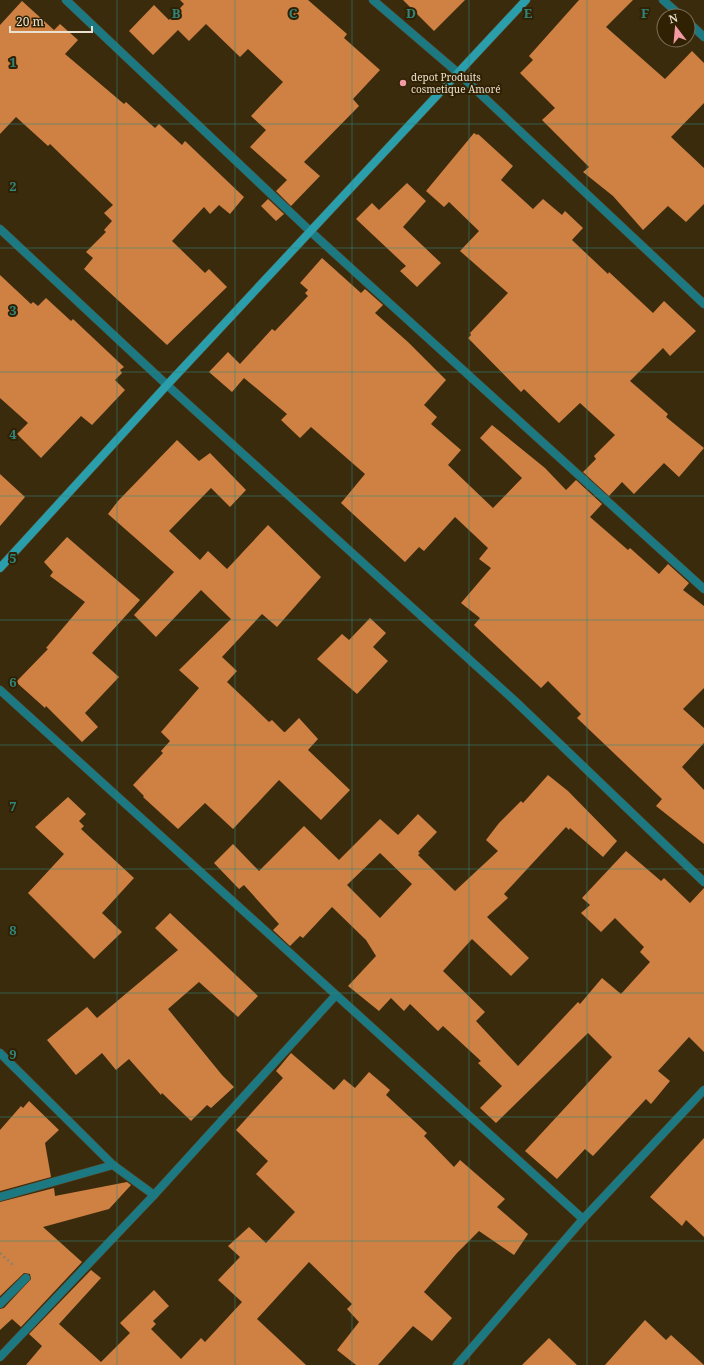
<svg xmlns="http://www.w3.org/2000/svg" width="704" height="1365" font-family="'Noto Serif',serif">
<style>
.building{fill:#cf8144;fill-rule:evenodd}
.lines{fill:none;stroke-linecap:round;stroke-linejoin:round}
.lane-casing{stroke:#57482c;stroke-width:9}
.street-casing{stroke:#57482c;stroke-width:9}
.secondary-casing{stroke:#57482c;stroke-width:9}
.path{stroke:#8c7f67;stroke-width:2.5;stroke-dasharray:2 3;stroke-linecap:butt}
.lane{stroke:#1c7982;stroke-width:8}
.street{stroke:#1c7982;stroke-width:8}
.secondary{stroke:#2a9eaa;stroke-width:8}
.grid{fill:none;stroke:#30867d;stroke-width:1;stroke-opacity:0.55}
.poi-dot{fill:#f49aa5;stroke:#302103;stroke-width:1.5}
.labels{text-anchor:middle;dominant-baseline:central;stroke-width:4;stroke-linejoin:round;paint-order:stroke}
.poi-label{font-size:10px;fill:#ebe1d0;stroke:#302103;text-anchor:start}
.grid-label{font-size:13px;text-anchor:middle;font-weight:bold;fill:#30867d;stroke:#302103;stroke-width:4;stroke-linejoin:round;paint-order:stroke}
</style>
<rect width="100%" height="100%" fill="#3b2b0d"/>
<!-- building -->
<g class="building">
<polygon points="180,0 308,0 347,34 344,38 380,70 353,99 359,106 304,162 320,176 291,206 276,191 287,180 250,147 266,130 251,116 283,82 248,49 240,57 206,24 189,41 178,30 153,55 129,31 154,5 169,20 184,4"/>
<polygon points="403,0 465,0 434,31"/>
<polygon points="579,0 633,0 606,27 665,79 692,51 704,63 704,103 671,137 704,168 704,204 686,222 668,206 643,230 613,196 583,172 589,167 542,120 555,108 520,73 533,60 529,56"/>
<polygon points="22,1 54,30 60,24 78,40 65,54 124,104 126,102 155,128 159,124 182,145 185,141 244,197 230,214 219,205 210,214 204,207 172,241 205,273 209,269 227,287 167,345 84,269 93,258 86,252 106,232 104,230 112,221 104,213 113,205 50,144 48,146 16,117 0,134 0,25"/>
<polygon points="474,133 477,135 478,134 513,166 501,180 533,209 543,199 562,215 565,211 583,228 572,240 608,274 609,272 653,313 664,301 696,331 670,356 663,348 630,381 668,414 666,417 704,448 679,477 664,463 634,494 622,482 609,496 583,472 596,459 594,456 615,435 580,403 559,423 524,389 521,392 468,338 471,335 470,333 508,293 460,251 479,231 449,202 444,207 426,191"/>
<polygon points="407,183 426,201 403,227 441,263 417,287 400,271 406,266 356,219 372,203 379,210"/>
<polygon points="268,199 284,214 276,221 261,206"/>
<polygon points="322,258 361,293 365,289 383,305 375,313 408,342 446,380 424,405 437,417 431,424 461,450 448,465 493,508 522,478 480,438 492,425 545,468 566,490 576,480 602,504 590,517 628,550 630,548 659,574 668,564 689,583 683,590 704,606 704,688 683,709 704,728 704,743 682,767 704,790 704,844 656,806 662,799 577,718 581,714 548,681 541,688 474,625 480,618 461,603 491,568 479,559 488,548 455,517 424,551 419,547 405,562 341,503 365,474 311,427 300,438 281,420 287,414 244,378 232,392 209,372 228,352 240,364 272,329 275,331 308,296 305,293 308,290 300,283"/>
<polygon points="0,275 31,304 33,302 38,306 46,298 71,321 73,319 124,367 120,370 122,373 115,380 125,390 92,425 81,416 41,458 17,434 28,423 0,398"/>
<polygon points="177,440 199,461 210,453 246,490 230,507 211,488 169,531 200,560 208,551 227,569 268,525 321,577 277,627 262,614 222,657 237,671 227,682 269,722 272,720 284,732 285,732 299,718 318,739 308,750 350,790 321,820 279,780 233,829 205,803 178,829 143,797 144,796 133,785 163,753 161,751 170,741 161,732 199,688 179,670 231,619 201,590 156,637 134,615 174,572 108,514 118,501"/>
<polygon points="0,474 25,497 0,526"/>
<polygon points="67,537 140,600 92,653 119,677 85,713 98,727 82,742 46,706 45,708 16,682 48,649 46,648 85,602 50,576 53,572 44,562"/>
<polygon points="370,618 386,633 373,647 388,661 357,694 317,659 342,634 349,640"/>
<path d="M 548,775 L 568,791 L 617,841 L 603,857 L 570,828 L 569,830 L 566,827 L 504,894 L 508,898 L 487,917 L 529,958 L 511,976 L 472,939 L 443,971 L 485,1012 L 476,1021 L 518,1066 L 578,1002 L 580,1004 L 602,978 L 621,994 L 650,962 L 640,952 L 644,947 L 615,918 L 601,932 L 581,913 L 590,905 L 582,898 L 626,851 L 661,881 L 664,878 L 690,903 L 704,888 L 704,1052 L 689,1037 L 658,1071 L 670,1081 L 651,1104 L 646,1099 L 593,1156 L 585,1149 L 557,1179 L 525,1151 L 612,1057 L 588,1033 L 496,1123 L 480,1108 L 502,1086 L 478,1063 L 481,1061 L 443,1026 L 438,1031 L 410,1004 L 404,1011 L 391,998 L 379,1011 L 348,986 L 376,956 L 366,940 L 332,907 L 303,938 L 300,936 L 290,946 L 273,930 L 279,924 L 244,885 L 239,889 L 214,863 L 233,844 L 259,871 L 304,826 L 339,860 L 380,819 L 398,835 L 418,814 L 437,832 L 418,852 L 420,853 L 418,855 L 455,891 L 498,851 L 486,840 L 499,823 L 521,801 L 523,803 ZM 380,853 L 412,884 L 380,918 L 347,885 Z"/>
<polygon points="68,797 86,814 79,821 84,826 81,829 134,878 102,913 122,932 94,959 28,893 64,854 35,827"/>
<polygon points="170,913 258,996 238,1017 199,982 168,1009 222,1075 234,1087 211,1108 207,1105 191,1121 162,1093 161,1095 129,1059 116,1070 102,1053 76,1075 47,1040 87,1007 97,1018 178,950 155,928"/>
<polygon points="291,1053 334,1090 344,1079 355,1088 369,1072 390,1090 386,1095 427,1133 424,1136 454,1167 460,1160 505,1199 497,1207 528,1234 514,1255 479,1231 457,1253 424,1292 452,1318 432,1341 413,1326 378,1365 356,1365 337,1350 359,1322 347,1309 352,1304 309,1262 257,1319 306,1365 26,1365 42,1346 29,1334 91,1270 101,1278 59,1324 101,1362 130,1333 120,1323 154,1290 169,1306 153,1321 156,1324 151,1329 181,1359 201,1338 205,1342 242,1302 218,1280 240,1257 228,1246 249,1227 266,1243 295,1212 256,1174 268,1161 236,1130 283,1078 276,1071"/>
<polygon points="29,1101 59,1130 45,1143 51,1177 0,1191 0,1130 21,1106 23,1108"/>
<polygon points="704,1138 704,1237 686,1220 682,1226 650,1197"/>
<polygon points="127,1182 131,1185 109,1209 43,1227 82,1262 21,1327 12,1319 0,1330 0,1309 4,1308 31,1279 30,1274 24,1273 0,1296 0,1202 54,1188 55,1196"/>
<polygon points="645,1320 666,1340 671,1335 704,1365 605,1365"/>
<polygon points="549,1338 577,1365 522,1365"/>
</g>
<g class="lines">
<!-- lane casing -->
<g class="lane-casing">
<g id="lane">
<polyline points="0,1197 113,1165"/>
<polyline points="0,1304 26,1278"/>
</g>
</g>
<!-- street casing -->
<g class="street-casing">
<g id="street">
<polyline points="66,0 310,231 704,589"/>
<polyline points="373,0 457,72 704,304"/>
<polyline points="663,0 681,16"/>
<polyline points="688,22 704,37"/>
<polyline points="0,229 167,385 515,701 704,882"/>
<polyline points="0,690 583,1219"/>
<polyline points="0,1053 113,1165 154,1195"/>
<polyline points="0,1357 154,1195 336,995"/>
<polyline points="457,1365 583,1219 704,1090"/>
</g>
</g>
<!-- secondary casing -->
<g class="secondary-casing">
<polyline id="secondary" points="0,568 167,385 526,0"/>
</g>
<!-- path -->
<polyline class="path" points="0,1253 13,1265"/>
<!-- lane -->
<use href="#lane" class="lane"/>
<!-- street -->
<use href="#street" class="street"/>
<!-- secondary -->
<use href="#secondary" class="secondary"/>
</g>
<!-- grid -->
<path class="grid" d="M 117,0 L 117,1365M 235,0 L 235,1365M 352,0 L 352,1365M 469,0 L 469,1365M 587,0 L 587,1365M 0,124 L 704,124M 0,248 L 704,248M 0,372 L 704,372M 0,496 L 704,496M 0,620 L 704,620M 0,745 L 704,745M 0,869 L 704,869M 0,993 L 704,993M 0,1117 L 704,1117M 0,1241 L 704,1241"/>
<!-- markers -->
<circle class="poi-dot" cx="403" cy="83" r="4"/>
<g class="labels">
<!-- poi labels -->
<g class="poi-label">
<text x="411" y="77">depot Produits<tspan x="411" dy="12">cosmetique Amoré</tspan></text>
</g>
</g>
<g class="grid-label">
<text x="176" y="18">B</text>
<text x="293" y="18">C</text>
<text x="411" y="18">D</text>
<text x="528" y="18">E</text>
<text x="645" y="18">F</text>
<text x="13" y="67">1</text>
<text x="13" y="191">2</text>
<text x="13" y="315">3</text>
<text x="13" y="439">4</text>
<text x="13" y="563">5</text>
<text x="13" y="687">6</text>
<text x="13" y="811">7</text>
<text x="13" y="935">8</text>
<text x="13" y="1059">9</text>
</g>
<!-- north arrow -->
<g transform="translate(676 28) rotate(344)"><circle r="19" fill="#302103" stroke="#7b6e55"/>
<path d="M0-3L7 15L0 10L-7 15Z" fill="#f49aa5"/>
<text y="-6" font-size="11" font-weight="bold" text-anchor="middle" fill="#ebe1d0">N</text>
</g>
<!-- scale -->
<path d="M10 26v6h82v-6" fill="none" stroke="#ebe1d0" stroke-width="2"/>
<text x="16" y="26" font-size="12" fill="#ebe1d0" stroke="#302103" stroke-width="3" paint-order="stroke">20 m</text>
</svg>
